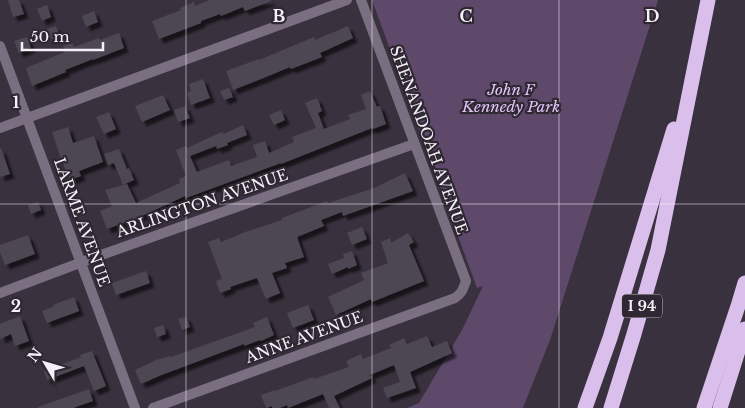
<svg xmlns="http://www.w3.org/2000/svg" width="745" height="408" font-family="'Libre Baskerville',serif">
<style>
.green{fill:#5e496b}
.building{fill:#4e4653;filter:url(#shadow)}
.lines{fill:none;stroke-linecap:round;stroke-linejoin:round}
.street{stroke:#7a6f81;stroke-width:10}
.highway{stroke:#dabfec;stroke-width:15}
.grid{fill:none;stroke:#f5f1f9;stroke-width:1;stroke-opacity:0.55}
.labels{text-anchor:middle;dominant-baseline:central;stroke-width:4.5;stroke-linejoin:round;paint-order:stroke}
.shield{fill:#2f2833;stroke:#bab5be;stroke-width:1}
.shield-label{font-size:14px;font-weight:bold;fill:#f5f1f9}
.park-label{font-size:15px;font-style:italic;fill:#e3c3f7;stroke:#2f2833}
.street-label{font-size:15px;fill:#f5f1f9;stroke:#2f2833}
.grid-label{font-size:16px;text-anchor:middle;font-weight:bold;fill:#f5f1f9;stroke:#2f2833;stroke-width:4.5;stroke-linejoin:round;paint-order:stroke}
</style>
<defs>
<filter id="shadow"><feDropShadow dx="4.5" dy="4.5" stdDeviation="1" flood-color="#0009"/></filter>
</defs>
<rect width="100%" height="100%" fill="#39313e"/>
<!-- green -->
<polygon class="green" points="372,0 658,0 550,340 523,408 407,408 419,403 462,330 483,286 477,288"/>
<!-- building -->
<g class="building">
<polygon points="8,0 19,0 24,14 13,17"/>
<polygon points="210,0 271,0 271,1 245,11 243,7 221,16 220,14 201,21 201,23 159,39 152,21 181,10 180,8 194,2 195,6"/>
<polygon points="47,5 51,17 42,21 37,9"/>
<polygon points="94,11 98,22 86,27 82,16"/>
<polygon points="56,26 60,36 51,39 47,29"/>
<polygon points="348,26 353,38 320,53 322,57 291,69 290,67 266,77 233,90 226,71 259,59 259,60 314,37 315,40"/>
<polygon points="119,33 124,48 93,60 93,59 65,70 66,72 32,86 26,68 65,52 63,46 72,43 74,47 99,38 100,40"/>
<polygon points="27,37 31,48 19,53 14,41"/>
<polygon points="203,79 210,98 191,105 187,93 191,91 189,84"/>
<polygon points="229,88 233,97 224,100 220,91"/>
<polygon points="370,91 377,107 380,106 386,124 373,129 372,128 281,164 281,163 186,198 185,196 129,222 129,221 107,229 100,211 112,206 105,190 127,184 136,203 180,183 179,179 186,176 176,150 186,146 187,148 222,132 223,134 243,125 247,135 227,143 228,145 217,149 216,146 190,156 197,172 229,160 231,166 257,157 253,145 265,141 269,153 294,142 292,137 316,128 305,103 317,98 322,111 318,113 324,129 350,119 348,115 366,109 361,95"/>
<polygon points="163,95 170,110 142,122 135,106"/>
<polygon points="185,106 190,118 178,122 174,110"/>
<polygon points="281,110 285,120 274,125 269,115"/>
<polygon points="109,112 116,129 104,134 96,117"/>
<polygon points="68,127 73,143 94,136 103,162 79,171 81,176 70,180 60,156 52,132"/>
<polygon points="0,148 1,148 10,174 0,177"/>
<polygon points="119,149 127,169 129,168 134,180 123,185 114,163 108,165 104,154"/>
<polygon points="405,173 413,191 343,216 342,212 321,220 324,226 297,237 304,257 285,263 287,268 272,273 280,293 266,299 257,278 230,287 231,289 220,293 216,281 222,279 208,242 219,238 221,242 245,232 282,220 282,218 327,201 328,203 374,188"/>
<polygon points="38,202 41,210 31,214 28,205"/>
<polygon points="362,227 367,239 352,245 347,233"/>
<polygon points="408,233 414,242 409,245 424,281 372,302 371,299 336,315 328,297 364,280 361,273 388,263 381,242 390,238 391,243"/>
<polygon points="28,235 35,254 5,265 0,252 0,245"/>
<polygon points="352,251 357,265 348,269 348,267 332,274 328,264 344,258 343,254"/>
<polygon points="146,271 150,283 116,295 112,283"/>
<polygon points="74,297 79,311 47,323 42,311 53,307 53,305"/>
<polygon points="308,305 314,320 293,328 287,313"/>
<polygon points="20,316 29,341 15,346 11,334 0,339 0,324"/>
<polygon points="186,317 190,327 182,330 178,319"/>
<polygon points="267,317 274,335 261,341 260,340 244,346 244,344 159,376 141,384 135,370 156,360 170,356 171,357 255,327 253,323"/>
<polygon points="163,325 166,334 157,337 154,328"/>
<polygon points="427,336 432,347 447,341 452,353 410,372 416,388 387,398 383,388 400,382 394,365 370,375 372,378 334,396 340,408 329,408 323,394 288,408 287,405 280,408 272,408 272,406 266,408 261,395 275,390 275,391 313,377 314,379 349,367 346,361 361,354 363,359 391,348 389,345 404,338 407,344"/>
<polygon points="92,351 106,386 94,391 84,366 47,380 44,371 81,357 80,355"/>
<polygon points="89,389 93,401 73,408 38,408 38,407"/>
</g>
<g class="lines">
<!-- street -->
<g class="street">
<polyline points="0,46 135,408"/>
<polyline points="0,128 347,0"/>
<polyline points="0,293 90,259 414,144"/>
<path d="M 153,408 L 455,298 C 462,293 463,289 466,281 L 361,0"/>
</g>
<!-- highway -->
<g class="highway">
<polyline points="585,408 610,338 674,129"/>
<polyline points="611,408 634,334 658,250 708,0"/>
<polyline points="704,408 739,303 745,283"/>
<polyline points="720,408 745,329"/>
</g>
</g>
<!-- grid -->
<path class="grid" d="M 186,0 L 186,408M 372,0 L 372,408M 559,0 L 559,408M 0,204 L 745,204"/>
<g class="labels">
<!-- shield labels -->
<rect class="shield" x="622" y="294.5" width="40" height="23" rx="4"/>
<g class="shield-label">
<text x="642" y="306">I 94</text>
</g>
<!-- park labels -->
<g class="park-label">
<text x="511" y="89">John F<tspan x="511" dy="17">Kennedy Park</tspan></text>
</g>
<!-- street labels -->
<g class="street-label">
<text transform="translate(429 140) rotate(70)">SHENANDOAH AVENUE</text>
<text transform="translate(202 203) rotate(-19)">ARLINGTON AVENUE</text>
<text transform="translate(82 222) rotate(70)">LARME AVENUE</text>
<text transform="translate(304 337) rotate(-20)">ANNE AVENUE</text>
</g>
</g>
<g class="grid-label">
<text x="279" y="22">B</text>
<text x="466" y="22">C</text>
<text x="652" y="22">D</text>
<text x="16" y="108">1</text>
<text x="16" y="312">2</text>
</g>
<!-- north arrow -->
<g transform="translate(45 363) rotate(308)" stroke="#2f2833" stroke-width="4" paint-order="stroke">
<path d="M0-4L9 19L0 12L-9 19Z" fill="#f5f1f9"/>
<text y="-8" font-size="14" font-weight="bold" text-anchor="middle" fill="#f5f1f9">N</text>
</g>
<!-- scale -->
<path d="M22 42v8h81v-8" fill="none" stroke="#f5f1f9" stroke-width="2.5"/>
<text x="30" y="42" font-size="15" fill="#f5f1f9" stroke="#2f2833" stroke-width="4" paint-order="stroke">50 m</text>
</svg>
